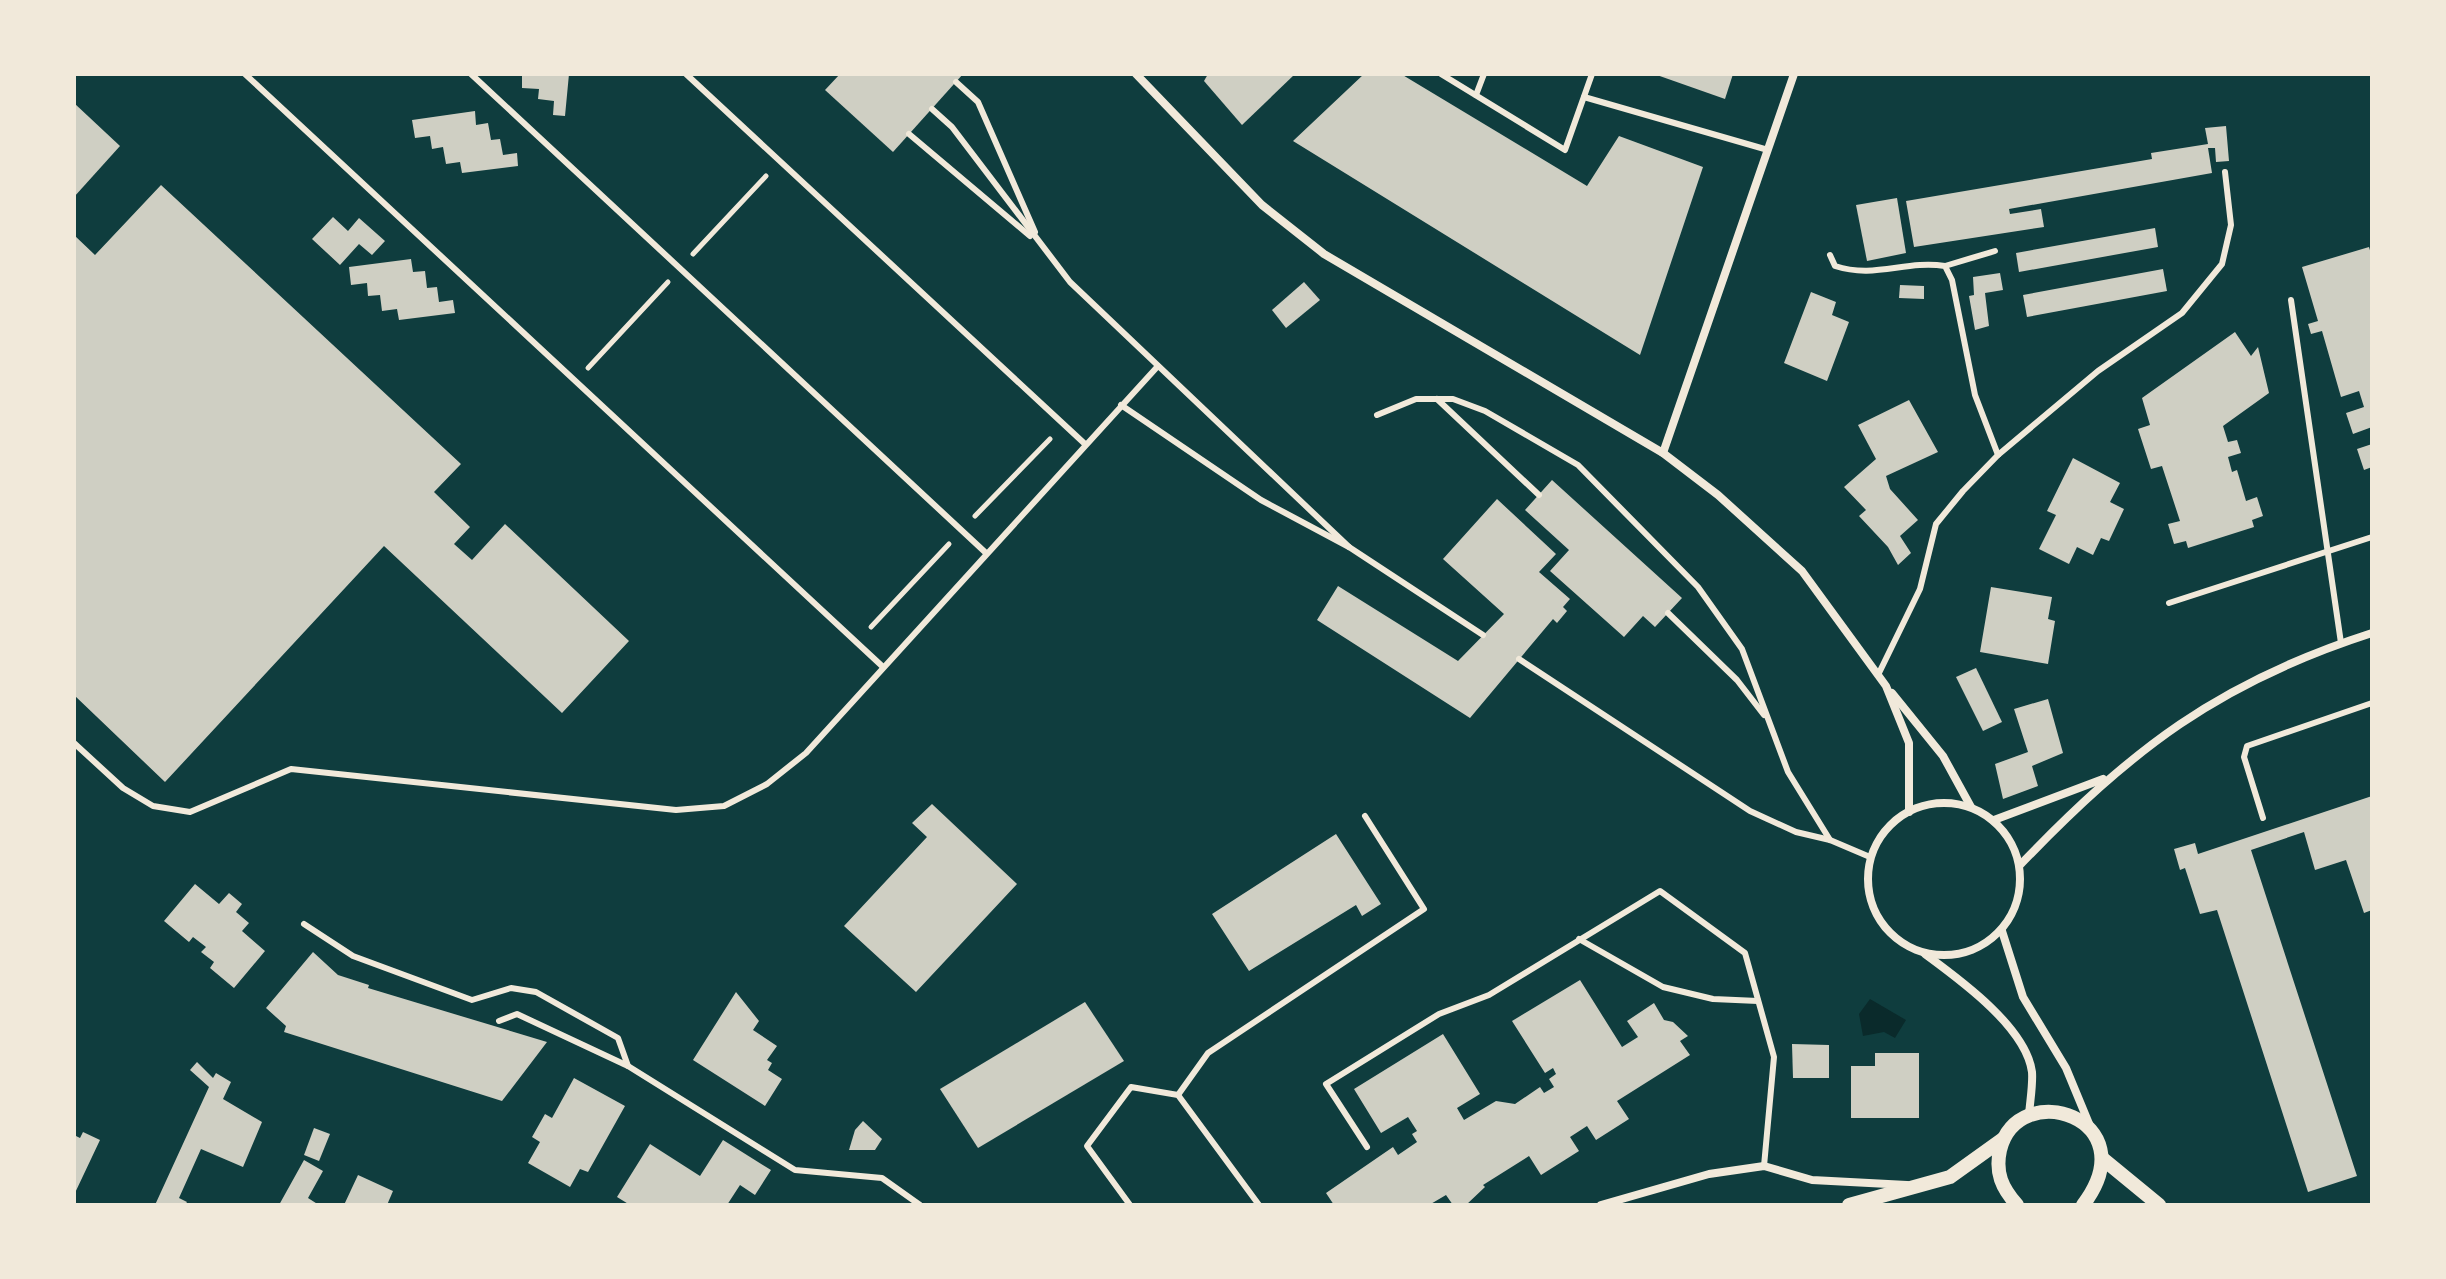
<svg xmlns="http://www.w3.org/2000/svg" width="2446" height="1279" font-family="Montserrat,sans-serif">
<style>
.water{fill:#0a2a2b}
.building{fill:#cfcfc3}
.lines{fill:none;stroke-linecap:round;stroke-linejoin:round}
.path{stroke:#f1e9da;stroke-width:5}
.service{stroke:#f1e9da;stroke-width:6}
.minor{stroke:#f1e9da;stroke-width:8}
.tertiary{stroke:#f1e9da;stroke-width:14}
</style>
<rect width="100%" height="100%" fill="#0f3d3e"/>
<!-- water -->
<polygon class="water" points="1870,999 1906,1020 1895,1038 1884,1032 1863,1036 1859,1014"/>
<!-- building -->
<g class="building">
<polygon points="522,74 569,74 565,116 553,115 554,101 538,99 539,89 522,88"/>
<polygon points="840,74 963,74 893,152 825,90"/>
<polygon points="1208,74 1295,74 1242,125 1204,81"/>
<polygon points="1364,74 1401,74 1587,186 1619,136 1703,167 1640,355 1293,141"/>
<polygon points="1654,74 1733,74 1725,99"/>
<polygon points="74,103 120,146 74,197"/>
<polygon points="475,111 476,125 488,123 491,140 500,139 503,155 517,153 518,166 462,173 460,162 446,164 443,147 432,149 430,136 415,138 412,120"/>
<polygon points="2226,126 2229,161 2216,162 2215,148 2208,148 2212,173 2009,209 2010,214 2041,209 2044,227 1914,247 1906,201 2152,159 2151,153 2208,144 2205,128"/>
<polygon points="161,185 461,464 434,492 470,527 454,544 472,560 505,524 629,641 562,713 384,546 165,782 74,695 74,235 95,255"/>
<polygon points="1897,198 1906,253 1867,261 1856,205"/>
<polygon points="333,217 348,231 359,218 385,241 372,255 359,244 340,265 312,239"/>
<polygon points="2155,228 2158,247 2019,272 2016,253"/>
<polygon points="2369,247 2372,257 2372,427 2353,434 2346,413 2364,407 2359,391 2341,397 2322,331 2311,334 2308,324 2318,321 2302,267"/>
<polygon points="411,259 413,272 425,271 427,288 437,287 439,302 453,300 455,313 399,320 397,309 382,311 380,295 368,296 367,283 351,285 349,267"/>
<polygon points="2163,269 2167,291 2027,317 2023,295"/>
<polygon points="2000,273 2003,290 1985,293 1989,326 1975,330 1969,296 1974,295 1973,277"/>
<polygon points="1304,282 1320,300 1286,328 1272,310"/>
<polygon points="1900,285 1924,286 1924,299 1899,298"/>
<polygon points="1811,292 1836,302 1832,315 1849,322 1827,381 1784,363"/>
<polygon points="2235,332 2251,356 2258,347 2269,393 2223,426 2228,442 2237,440 2241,453 2228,457 2232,472 2237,470 2246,501 2257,497 2263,516 2252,520 2254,527 2188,548 2186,541 2174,544 2168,524 2180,521 2162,466 2151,469 2138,429 2150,425 2142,398"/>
<polygon points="1909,400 1938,452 1886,476 1890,489 1918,520 1900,536 1911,553 1898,565 1888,547 1859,516 1866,510 1844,487 1876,459 1858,425"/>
<polygon points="2372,444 2372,467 2364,470 2357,449"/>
<polygon points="2073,458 2120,483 2110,502 2124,509 2109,541 2101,538 2093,555 2077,547 2069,564 2039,549 2056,515 2047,511"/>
<polygon points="1552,480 1682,598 1655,627 1643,616 1624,637 1550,571 1569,550 1525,510"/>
<polygon points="1497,499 1556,554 1539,572 1570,599 1563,607 1567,611 1557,623 1553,619 1470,718 1317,620 1338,586 1458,661 1504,614 1443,559"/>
<polygon points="1991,587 2052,597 2048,619 2055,621 2048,664 1980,652"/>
<polygon points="1976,668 2002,722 1983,731 1956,677"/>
<polygon points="2048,699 2063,753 2032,766 2038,786 2003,799 1995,764 2028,752 2014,709"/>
<polygon points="2372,796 2372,910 2364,913 2346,860 2315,870 2304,832 2251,850 2357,1176 2308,1192 2217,910 2200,914 2185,868 2180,870 2174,849 2195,843 2198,854"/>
<polygon points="932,804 1017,884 916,992 844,926 927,837 912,823"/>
<polygon points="1336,834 1381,904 1362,916 1356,905 1249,971 1212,914"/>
<polygon points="195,884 219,904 229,893 242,904 236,912 249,923 242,931 265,951 234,988 210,968 214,962 201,952 206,947 193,937 189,942 164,921"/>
<polygon points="313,952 338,975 369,985 368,988 547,1042 502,1101 284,1032 286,1026 266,1008"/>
<polygon points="1580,980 1622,1047 1638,1037 1627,1021 1654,1003 1664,1020 1673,1022 1688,1036 1680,1041 1690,1055 1617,1101 1629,1119 1596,1140 1587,1126 1570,1137 1579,1151 1541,1175 1529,1156 1483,1185 1485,1187 1466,1205 1453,1205 1446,1195 1429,1205 1334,1205 1326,1193 1393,1147 1398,1155 1417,1142 1412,1134 1417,1131 1408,1117 1381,1133 1354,1089 1443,1034 1480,1094 1457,1108 1464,1120 1496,1101 1515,1104 1540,1087 1544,1093 1554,1087 1549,1079 1556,1074 1553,1068 1545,1073 1512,1021"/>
<polygon points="736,992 759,1021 753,1030 777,1046 767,1060 772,1063 768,1070 782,1079 765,1106 693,1060"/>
<polygon points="1085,1002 1124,1061 978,1148 940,1089"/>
<polygon points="1792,1044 1829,1045 1829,1078 1793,1078"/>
<polygon points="1875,1053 1919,1053 1919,1118 1851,1118 1851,1066 1875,1066"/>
<polygon points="197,1062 213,1078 216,1073 231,1082 223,1099 262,1122 243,1167 201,1149 179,1198 187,1202 185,1205 155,1205 209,1087 190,1070"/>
<polygon points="574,1078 625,1106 588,1172 580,1169 570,1187 528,1163 540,1142 532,1137 545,1114 552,1118"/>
<polygon points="863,1121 882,1139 875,1150 849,1150 855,1130"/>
<polygon points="314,1128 330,1134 319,1161 304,1155"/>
<polygon points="83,1132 100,1140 74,1195 74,1135 80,1138"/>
<polygon points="723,1140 771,1170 755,1195 740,1185 727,1205 630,1205 617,1197 650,1144 700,1176"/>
<polygon points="304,1160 323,1171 308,1198 319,1205 279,1205"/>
<polygon points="358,1175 393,1191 387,1205 344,1205"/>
</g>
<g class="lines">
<!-- path -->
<g class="path">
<polyline points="693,254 766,176"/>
<polyline points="588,368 668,282"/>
<polyline points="975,516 1050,439"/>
<polyline points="871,627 949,544"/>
</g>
<!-- service -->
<g class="service">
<polyline points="245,74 882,666"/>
<polyline points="471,74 986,553"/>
<polyline points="686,74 1085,444"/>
<polyline points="1441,74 1565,150 1592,74"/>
<polyline points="956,82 978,102 1035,232"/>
<polyline points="1476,95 1484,74"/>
<polyline points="1584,97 1768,150"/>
<polyline points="932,109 952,127 1070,282 1349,547"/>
<polyline points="909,134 1030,236"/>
<path d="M 1830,255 L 1835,266 C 1875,279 1905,260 1945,266 L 1952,280 L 1975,395 L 1998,455"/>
<polyline points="1945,266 1995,251"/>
<polyline points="2291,300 2341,643"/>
<polyline points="1437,399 1539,495"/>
<polyline points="1121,405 1261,500 1349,547 1483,635"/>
<polyline points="1377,415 1416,399 1453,399 1485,411 1578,465 1698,587 1742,649 1788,772 1830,840"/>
<polyline points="2169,603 2372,537"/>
<polyline points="1668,613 1737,680 1764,715"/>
<polyline points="1519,659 1750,811 1796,832 1830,840 1870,857"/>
<polyline points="1879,673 1920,589 1936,524 1963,491 1998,455 2098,371 2182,313 2222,264 2231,225 2225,172"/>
<polyline points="74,743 123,788 153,806 190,812 291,769 676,810 724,806 767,784 806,753 1158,366"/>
<polyline points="2263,818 2244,757 2247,746 2372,703"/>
<polyline points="304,924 353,956 472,1000 511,988 536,992 618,1038 628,1066 795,1170 882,1178 920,1205"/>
<polyline points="1579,939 1663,987 1713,999 1758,1001"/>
<polyline points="499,1021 517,1014 628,1066"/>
<polyline points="1178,1095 1208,1053 1424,909 1365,816"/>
<polyline points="1367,1147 1326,1084 1439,1014 1489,995 1660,891 1745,953 1774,1057 1764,1166"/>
<polyline points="1130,1205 1087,1146 1131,1087 1178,1095 1259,1205"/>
</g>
<!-- minor -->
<g class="minor">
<polyline points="1136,74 1262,205 1324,254 1663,453 1718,495 1802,571 1886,686 1909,743 1909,812"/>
<polyline points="1663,453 1794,74"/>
<polyline points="1892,693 1943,756 1971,807"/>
<circle cx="1944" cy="879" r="76"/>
<polyline points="1994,820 2103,779"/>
<path d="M 2020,865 C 2132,749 2217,683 2372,633"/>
<polyline points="2002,931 2023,997 2066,1068 2090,1126"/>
<path d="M 1925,954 C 1959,979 2026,1027 2032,1072 C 2033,1085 2030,1101 2029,1115"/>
<polyline points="1601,1205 1709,1174 1764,1166 1812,1180 1907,1185"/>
</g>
<!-- tertiary -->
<g class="tertiary">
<polyline points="2103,1159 2159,1205"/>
<polyline points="1849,1205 1950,1177 2003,1139"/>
<path d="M 2017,1205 C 2002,1188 1995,1173 2000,1150 C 2018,1076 2149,1118 2083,1205"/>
</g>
</g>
<!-- border -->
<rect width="2446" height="1279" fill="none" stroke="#f1e9da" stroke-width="152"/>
</svg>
